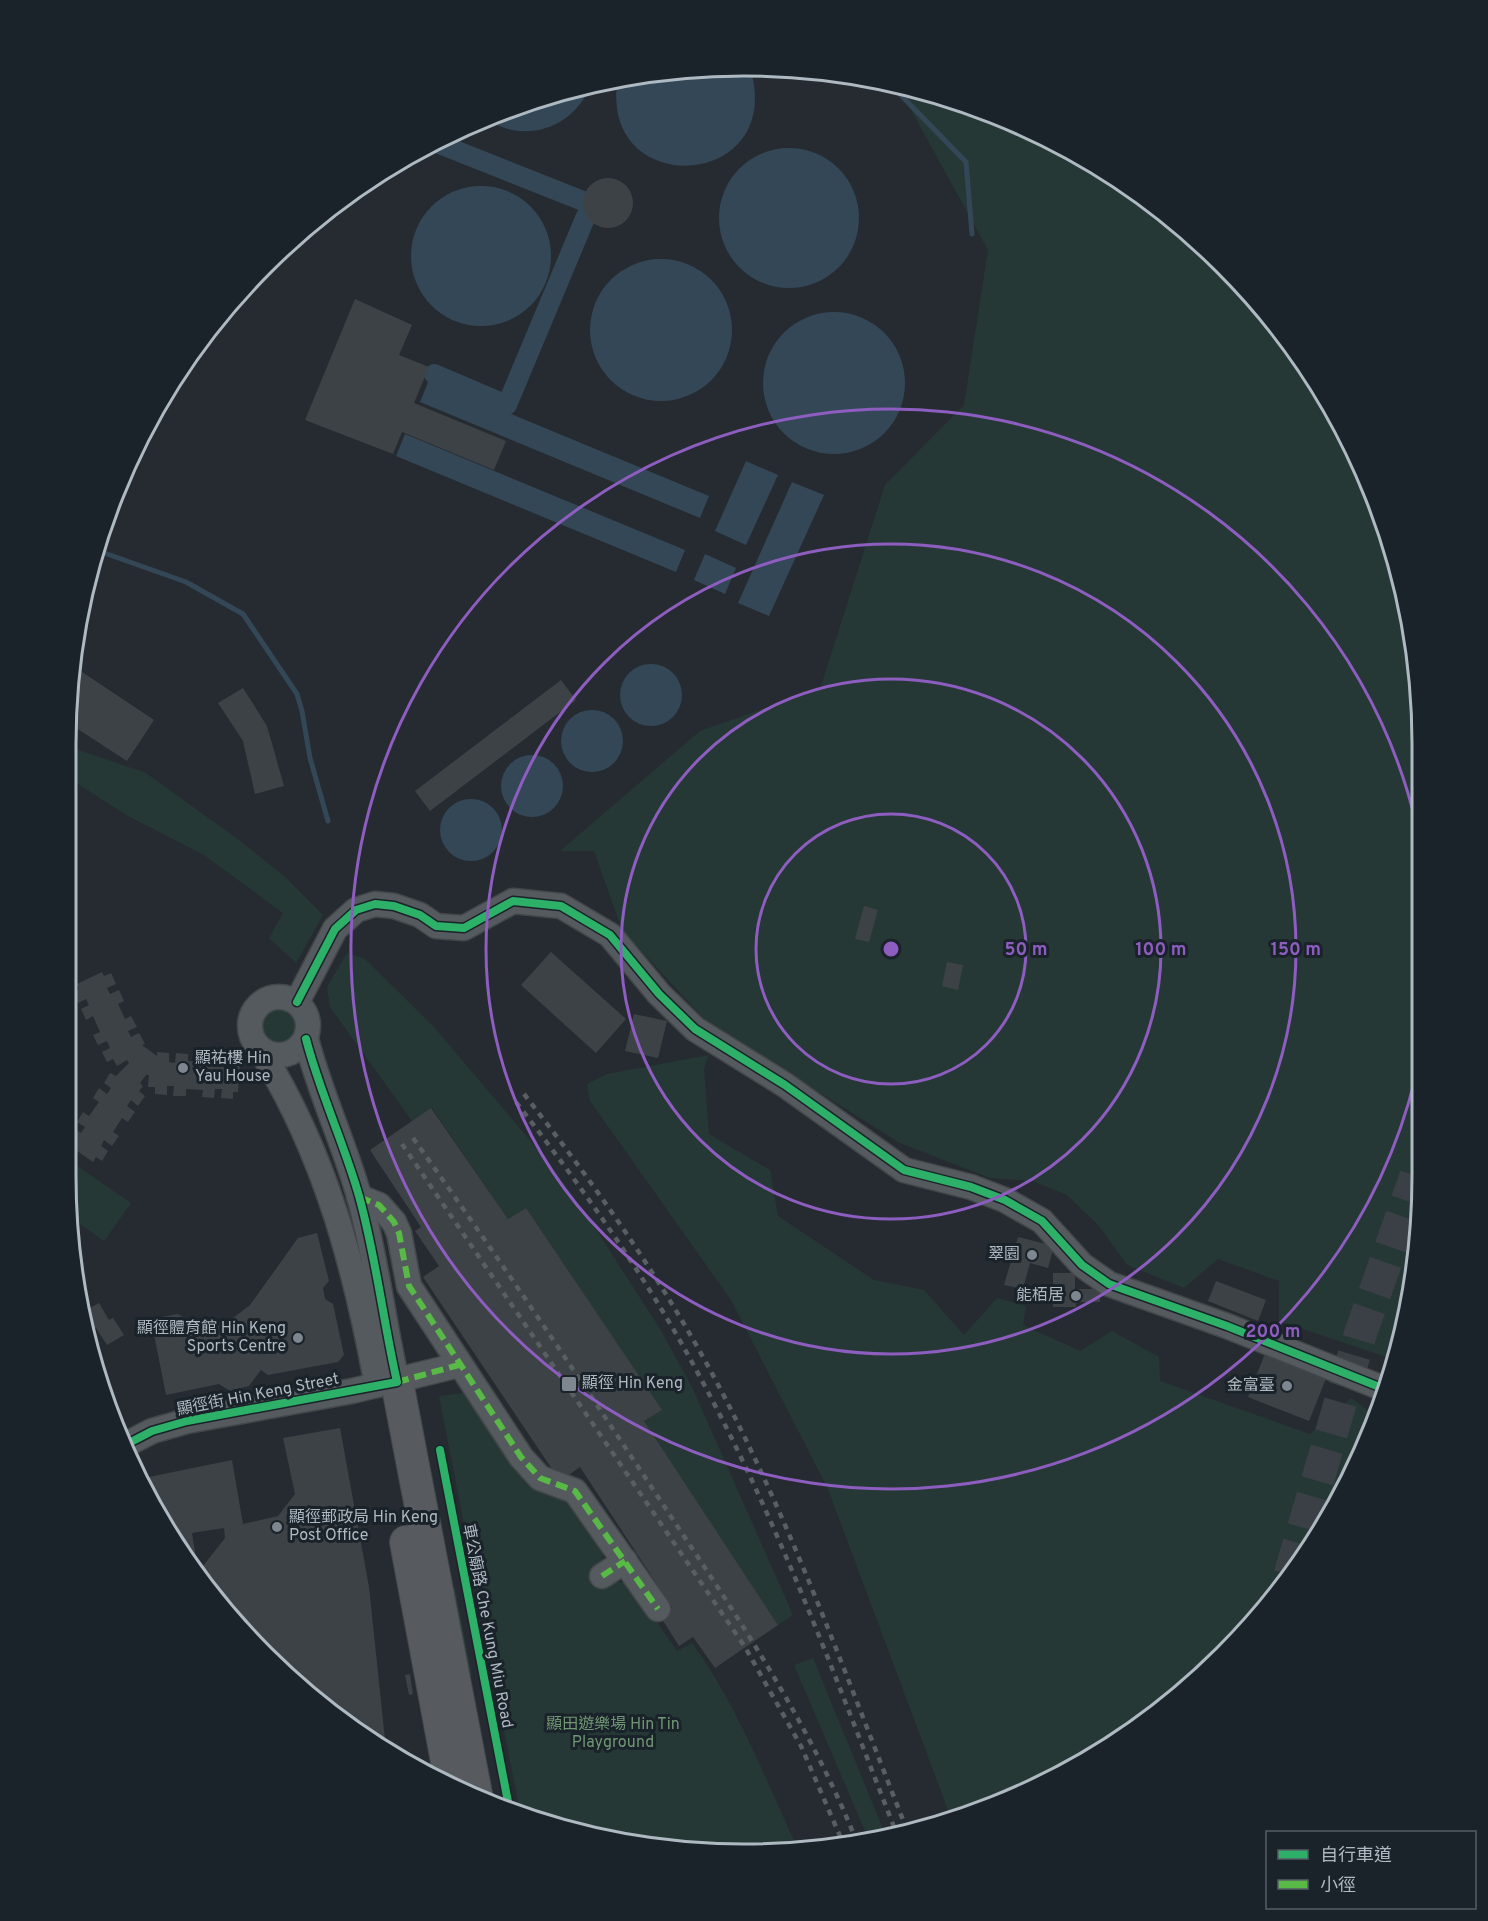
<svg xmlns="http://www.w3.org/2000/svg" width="1488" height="1921" font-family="Overpass,'Noto Sans TC',sans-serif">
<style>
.green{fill:#263836}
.water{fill:#344757}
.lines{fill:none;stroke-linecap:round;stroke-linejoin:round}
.stream{stroke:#344757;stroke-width:5}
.canal{stroke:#344757;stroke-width:20}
.building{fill:#3d4247}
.highway-tunnel{stroke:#3a4046;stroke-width:33;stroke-dasharray:33 16;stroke-linecap:butt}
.minor-casing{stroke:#43474b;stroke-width:27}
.major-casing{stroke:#42484d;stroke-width:34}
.minor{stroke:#555a5e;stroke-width:24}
.major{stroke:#575b60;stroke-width:32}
.rail{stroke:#585e62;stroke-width:4.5;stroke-dasharray:6 6;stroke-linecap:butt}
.quiet{stroke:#58b947;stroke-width:6;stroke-dasharray:12 6;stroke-linecap:butt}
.cycleway-casing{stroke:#1a222a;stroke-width:11}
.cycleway{stroke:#2db169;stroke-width:8}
.ring{fill:none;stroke:#8d5dc0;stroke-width:3}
.poi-dot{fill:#7e878f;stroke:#1a222a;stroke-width:2}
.labels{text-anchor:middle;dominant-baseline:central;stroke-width:6;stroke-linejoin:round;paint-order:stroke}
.poi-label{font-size:16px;fill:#aeb9c2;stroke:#1a222a;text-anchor:end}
.street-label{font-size:16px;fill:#aeb9c2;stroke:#1a222a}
.park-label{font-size:16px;fill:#709673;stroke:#1a222a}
.rim{fill:none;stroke:#aeb9c2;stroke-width:3}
.centre{fill:#8d5dc0;stroke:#1a222a;stroke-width:3}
.ring-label{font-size:18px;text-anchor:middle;font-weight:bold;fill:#8d5dc0;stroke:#1a222a;stroke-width:6;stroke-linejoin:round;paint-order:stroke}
</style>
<rect width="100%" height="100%" fill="#252b30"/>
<!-- green -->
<g class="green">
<polygon points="898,86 1004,118 1121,180 1224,265 1308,368 1386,526 1416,656 1416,1266 1395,1355 1389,1358 1279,1321 1279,1281 1218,1259 1184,1288 1127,1265 1099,1226 1067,1195 1033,1181 990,1178 900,1143 707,1022 622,930 594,851 560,851 700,731 820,689 885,485 964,405 988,250"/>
<polygon points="67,746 146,773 239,840 284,876 323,915 296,963 269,938 283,913 204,855 128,816 67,777"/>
<polygon points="347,953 365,959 434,1027 550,1164 588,1217 660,1329 692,1387 793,1615 778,1625 644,1421 661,1410 526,1208 508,1219 432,1108 412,1121 330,1007 327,987"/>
<circle cx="280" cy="1026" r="26"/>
<polygon points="709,1055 704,1069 709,1134 770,1170 778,1216 874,1280 924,1290 964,1335 997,1298 1026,1306 1023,1325 1080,1351 1112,1331 1159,1357 1160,1381 1310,1434 1351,1398 1376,1416 1308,1553 1224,1656 1120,1741 962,1819 952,1821 828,1489 731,1300 590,1101 587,1084 607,1074"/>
<polygon points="67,1159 131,1203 104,1241 71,1218 66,1177"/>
<path d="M 464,1393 L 535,1488 L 565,1496 L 603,1554 L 602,1567 L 590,1576 L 601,1589 L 615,1581 L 630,1584 L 677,1651 L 692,1643 C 738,1706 766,1781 799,1851 L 788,1854 L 656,1849 L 569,1832 L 520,1812 L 439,1396 Z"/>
<polygon points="455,1588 472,1675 465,1676 448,1590"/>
<polygon points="813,1658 885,1834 868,1838 794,1665"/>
</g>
<!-- water -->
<g class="water">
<path d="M 744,66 L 750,67 C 788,192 596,201 618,78 Z"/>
<path d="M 591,85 C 573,129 524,145 484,118 Z"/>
<circle cx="789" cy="218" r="70"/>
<circle cx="481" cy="256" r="70"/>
<circle cx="661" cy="330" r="71"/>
<circle cx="834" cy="383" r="71"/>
<polygon points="429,380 709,496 700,518 420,402"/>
<polygon points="405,434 685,550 676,572 396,456"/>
<polygon points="746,461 778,475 746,545 715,531"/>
<polygon points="792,482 824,495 769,616 738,603"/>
<polygon points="705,554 736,568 725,594 694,580"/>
<circle cx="651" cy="695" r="31"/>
<circle cx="592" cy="741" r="31"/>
<circle cx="532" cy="786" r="31"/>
<circle cx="471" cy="830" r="31"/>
</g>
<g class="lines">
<!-- stream -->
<g class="stream">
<polyline points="889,83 966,162 972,234"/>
<polyline points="96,550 186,582 243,614 297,694 302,711 310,758 328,821"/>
</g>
<!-- canal -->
<g class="canal">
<polyline points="437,143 583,201"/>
<polyline points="434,374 507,405 586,216"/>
</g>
</g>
<!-- building -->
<g class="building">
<circle cx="608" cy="203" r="25"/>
<polygon points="355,299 412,325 399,355 429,367 414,403 506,441 494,470 402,432 393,454 305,420"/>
<polygon points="73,666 154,720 127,761 67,722 67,700"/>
<polygon points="561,680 576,700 430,811 415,791"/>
<polygon points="243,688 267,726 284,786 255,794 243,741 218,703"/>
<polygon points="864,906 878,910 869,942 855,939"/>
<polygon points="551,952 626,1019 596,1053 521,985"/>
<polygon points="947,962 963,965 958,990 942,986"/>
<polygon points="102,972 104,976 111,973 116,984 107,988 110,994 119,990 124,1001 118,1004 125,1019 131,1016 137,1027 128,1031 131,1037 139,1033 145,1044 142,1045 157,1056 157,1052 169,1053 169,1062 175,1063 176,1053 188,1054 188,1061 204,1062 205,1055 217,1056 216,1065 223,1065 224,1056 236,1056 235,1064 240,1064 238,1092 233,1092 233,1099 221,1098 222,1089 215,1089 214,1098 202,1097 203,1090 186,1089 186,1096 173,1096 174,1086 167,1086 167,1095 155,1094 155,1087 148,1087 149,1075 146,1075 140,1083 143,1086 139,1091 145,1096 138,1106 131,1100 127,1106 135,1112 128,1122 122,1118 113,1132 119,1136 112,1146 104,1140 101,1146 108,1151 102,1161 96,1157 93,1162 70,1146 72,1142 66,1138 73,1128 81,1133 85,1127 77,1122 83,1112 89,1116 99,1102 93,1098 99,1088 107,1094 111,1088 104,1083 110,1073 116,1076 129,1063 127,1060 117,1066 113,1059 107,1062 102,1052 110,1048 107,1041 98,1045 93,1035 100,1032 93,1016 86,1020 81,1009 89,1005 86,999 78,1003 72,992 79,989 77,984"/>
<polygon points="634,1014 667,1021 658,1058 625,1051"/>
<polygon points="431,1108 508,1219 526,1208 662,1410 644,1421 778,1625 715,1668 693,1637 679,1646 660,1616 672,1607 580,1467 560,1481 423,1277 439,1266 415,1231 421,1227 370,1150"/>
<polygon points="317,1233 329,1281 323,1288 325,1299 333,1304 344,1355 338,1362 268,1375 261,1370 249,1386 230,1391 219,1384 166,1395 151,1319 178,1314 197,1326 233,1318 250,1305 298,1238"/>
<polygon points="1018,1237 1054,1246 1048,1268 1030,1263 1023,1289 1004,1285"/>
<polygon points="1053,1273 1075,1273 1075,1289 1100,1289 1100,1302 1076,1302 1076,1307 1053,1307"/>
<polygon points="1216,1281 1266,1300 1258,1321 1208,1301"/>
<polygon points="99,1303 109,1320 113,1318 124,1335 107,1345 96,1328 92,1330 85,1318 84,1311"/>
<polygon points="87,1337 102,1360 94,1365 89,1353"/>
<polygon points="1266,1351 1327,1376 1309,1421 1248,1397"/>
<polygon points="340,1428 369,1587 386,1749 265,1657 217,1591 199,1571 225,1538 224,1528 192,1533 198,1570 158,1517 151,1501 155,1500 149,1477 232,1460 243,1524 278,1516 295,1494 283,1438"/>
<polygon points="410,1674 413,1694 409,1695 405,1675"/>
</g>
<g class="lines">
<!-- highway-tunnel -->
<polyline class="highway-tunnel" points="1290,1575 1360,1335 1416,1176"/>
<!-- minor casing -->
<g class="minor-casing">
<g id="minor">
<circle cx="279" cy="1026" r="29"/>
<polyline points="297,1002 335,929 356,910 375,904 394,906 420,915 436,926 464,928 513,901 561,906 610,935 659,994 695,1029 785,1085 904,1170 971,1187 1005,1200 1042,1221 1082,1265 1109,1284 1227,1326 1387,1390"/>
<path d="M 306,1039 C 320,1093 344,1143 359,1196 C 376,1257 383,1320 397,1382"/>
<path d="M 260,1049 C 325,1153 355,1266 377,1385"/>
<polyline points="359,1197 379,1205 394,1222 399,1233 409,1286 521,1457 540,1478 575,1491 658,1609"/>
<polyline points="127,1444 152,1431 187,1421 352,1391 459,1365"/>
<polyline points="602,1576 625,1561"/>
</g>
</g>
<!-- major casing -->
<g class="major-casing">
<g id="major">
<polyline points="397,1382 476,1794"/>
<polyline points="406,1542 451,1783"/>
</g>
</g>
<!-- minor -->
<use href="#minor" class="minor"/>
<!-- major -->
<use href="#major" class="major"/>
<!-- rail -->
<g class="rail">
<path d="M 524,1094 C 599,1190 668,1288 724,1396 C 796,1535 849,1684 907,1830"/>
<path d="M 516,1102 C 584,1190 648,1279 700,1377 C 779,1523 836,1679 896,1832"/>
<path d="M 413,1138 C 499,1258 582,1382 664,1506 C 735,1613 808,1720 856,1840"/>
<polyline points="402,1144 745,1647 801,1746 843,1843"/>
</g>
<!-- quiet -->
<g class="quiet">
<polyline points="359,1197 379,1205 394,1222 399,1233 409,1286 521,1457 540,1478 575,1491 658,1609"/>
<polyline points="397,1382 459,1365"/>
<polyline points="602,1576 625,1561"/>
</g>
<!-- cycleway casing -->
<g class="cycleway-casing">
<g id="cycleway">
<polyline points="297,1002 335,929 356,910 375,904 394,906 420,915 436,926 464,928 513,901 561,906 610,935 659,994 695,1029 785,1085 904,1170 971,1187 1005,1200 1042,1221 1082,1265 1109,1284 1227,1326 1387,1390"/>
<path d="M 127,1444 L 152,1431 L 187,1421 L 397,1382 C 383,1320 376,1257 359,1196 C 344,1143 320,1093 306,1039"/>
<polyline points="440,1450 509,1807"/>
</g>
</g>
<!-- cycleway -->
<use href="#cycleway" class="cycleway"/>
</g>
<!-- distance rings -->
<g class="ring">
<circle cx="891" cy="949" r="135"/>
<circle cx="891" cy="949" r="270"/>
<circle cx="891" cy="949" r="405"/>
<path d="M1416 1075A540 540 0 1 1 1416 823"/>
</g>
<!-- markers -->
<g class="poi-dot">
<circle cx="183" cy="1068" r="6"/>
<circle cx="1032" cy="1255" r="6"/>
<circle cx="1076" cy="1296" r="6"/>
<circle cx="298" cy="1338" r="6"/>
<rect x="561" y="1376" width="16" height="16" rx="3"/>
<circle cx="1287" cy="1386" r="6"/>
<circle cx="277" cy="1527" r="6"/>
</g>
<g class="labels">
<!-- poi labels -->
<g class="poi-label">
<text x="195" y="1059" text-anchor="start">顯祐樓 Hin<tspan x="195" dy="18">Yau House</tspan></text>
<text x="1020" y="1255">翠園</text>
<text x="1064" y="1296">能栢居</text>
<text x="286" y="1329">顯徑體育館 Hin Keng<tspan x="286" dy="18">Sports Centre</tspan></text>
<text x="582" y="1384" text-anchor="start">顯徑 Hin Keng</text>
<text x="1275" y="1386">金富臺</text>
<text x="289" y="1518" text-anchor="start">顯徑郵政局 Hin Keng<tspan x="289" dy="18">Post Office</tspan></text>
</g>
<!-- street labels -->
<g class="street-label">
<text transform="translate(258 1395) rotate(-11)">顯徑街 Hin Keng Street</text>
<text transform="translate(487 1626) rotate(79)">車公廟路 Che Kung Miu Road</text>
</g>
<!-- park labels -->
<g class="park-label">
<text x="613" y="1725">顯田遊樂場 Hin Tin<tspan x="613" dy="18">Playground</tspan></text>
</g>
</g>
<!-- crop -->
<path d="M0 0H1488V1921H0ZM744 76H744A668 668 0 0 1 1412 744V1176A668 668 0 0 1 744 1844H744A668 668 0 0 1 76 1176V744A668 668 0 0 1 744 76Z" fill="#1a222a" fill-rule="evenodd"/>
<path class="rim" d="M744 76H744A668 668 0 0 1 1412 744V1176A668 668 0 0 1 744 1844H744A668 668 0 0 1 76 1176V744A668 668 0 0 1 744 76Z"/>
<circle cx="891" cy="949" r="9" class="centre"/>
<g class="ring-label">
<text x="1026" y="955">50 m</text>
<text x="1161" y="955">100 m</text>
<text x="1296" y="955">150 m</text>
<text x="1273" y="1337">200 m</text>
</g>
<!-- legend -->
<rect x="1266" y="1831" width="210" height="78" fill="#1a222a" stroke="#555e67" stroke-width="1.5"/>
<rect x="1278" y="1850" width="30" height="9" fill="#2db169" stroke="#555e67" stroke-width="1.5"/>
<text x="1320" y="1861" font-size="18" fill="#aeb9c2">自行車道</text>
<rect x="1278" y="1880" width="30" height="9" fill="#58b947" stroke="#555e67" stroke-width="1.5"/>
<text x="1320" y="1891" font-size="18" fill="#aeb9c2">小徑</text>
</svg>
